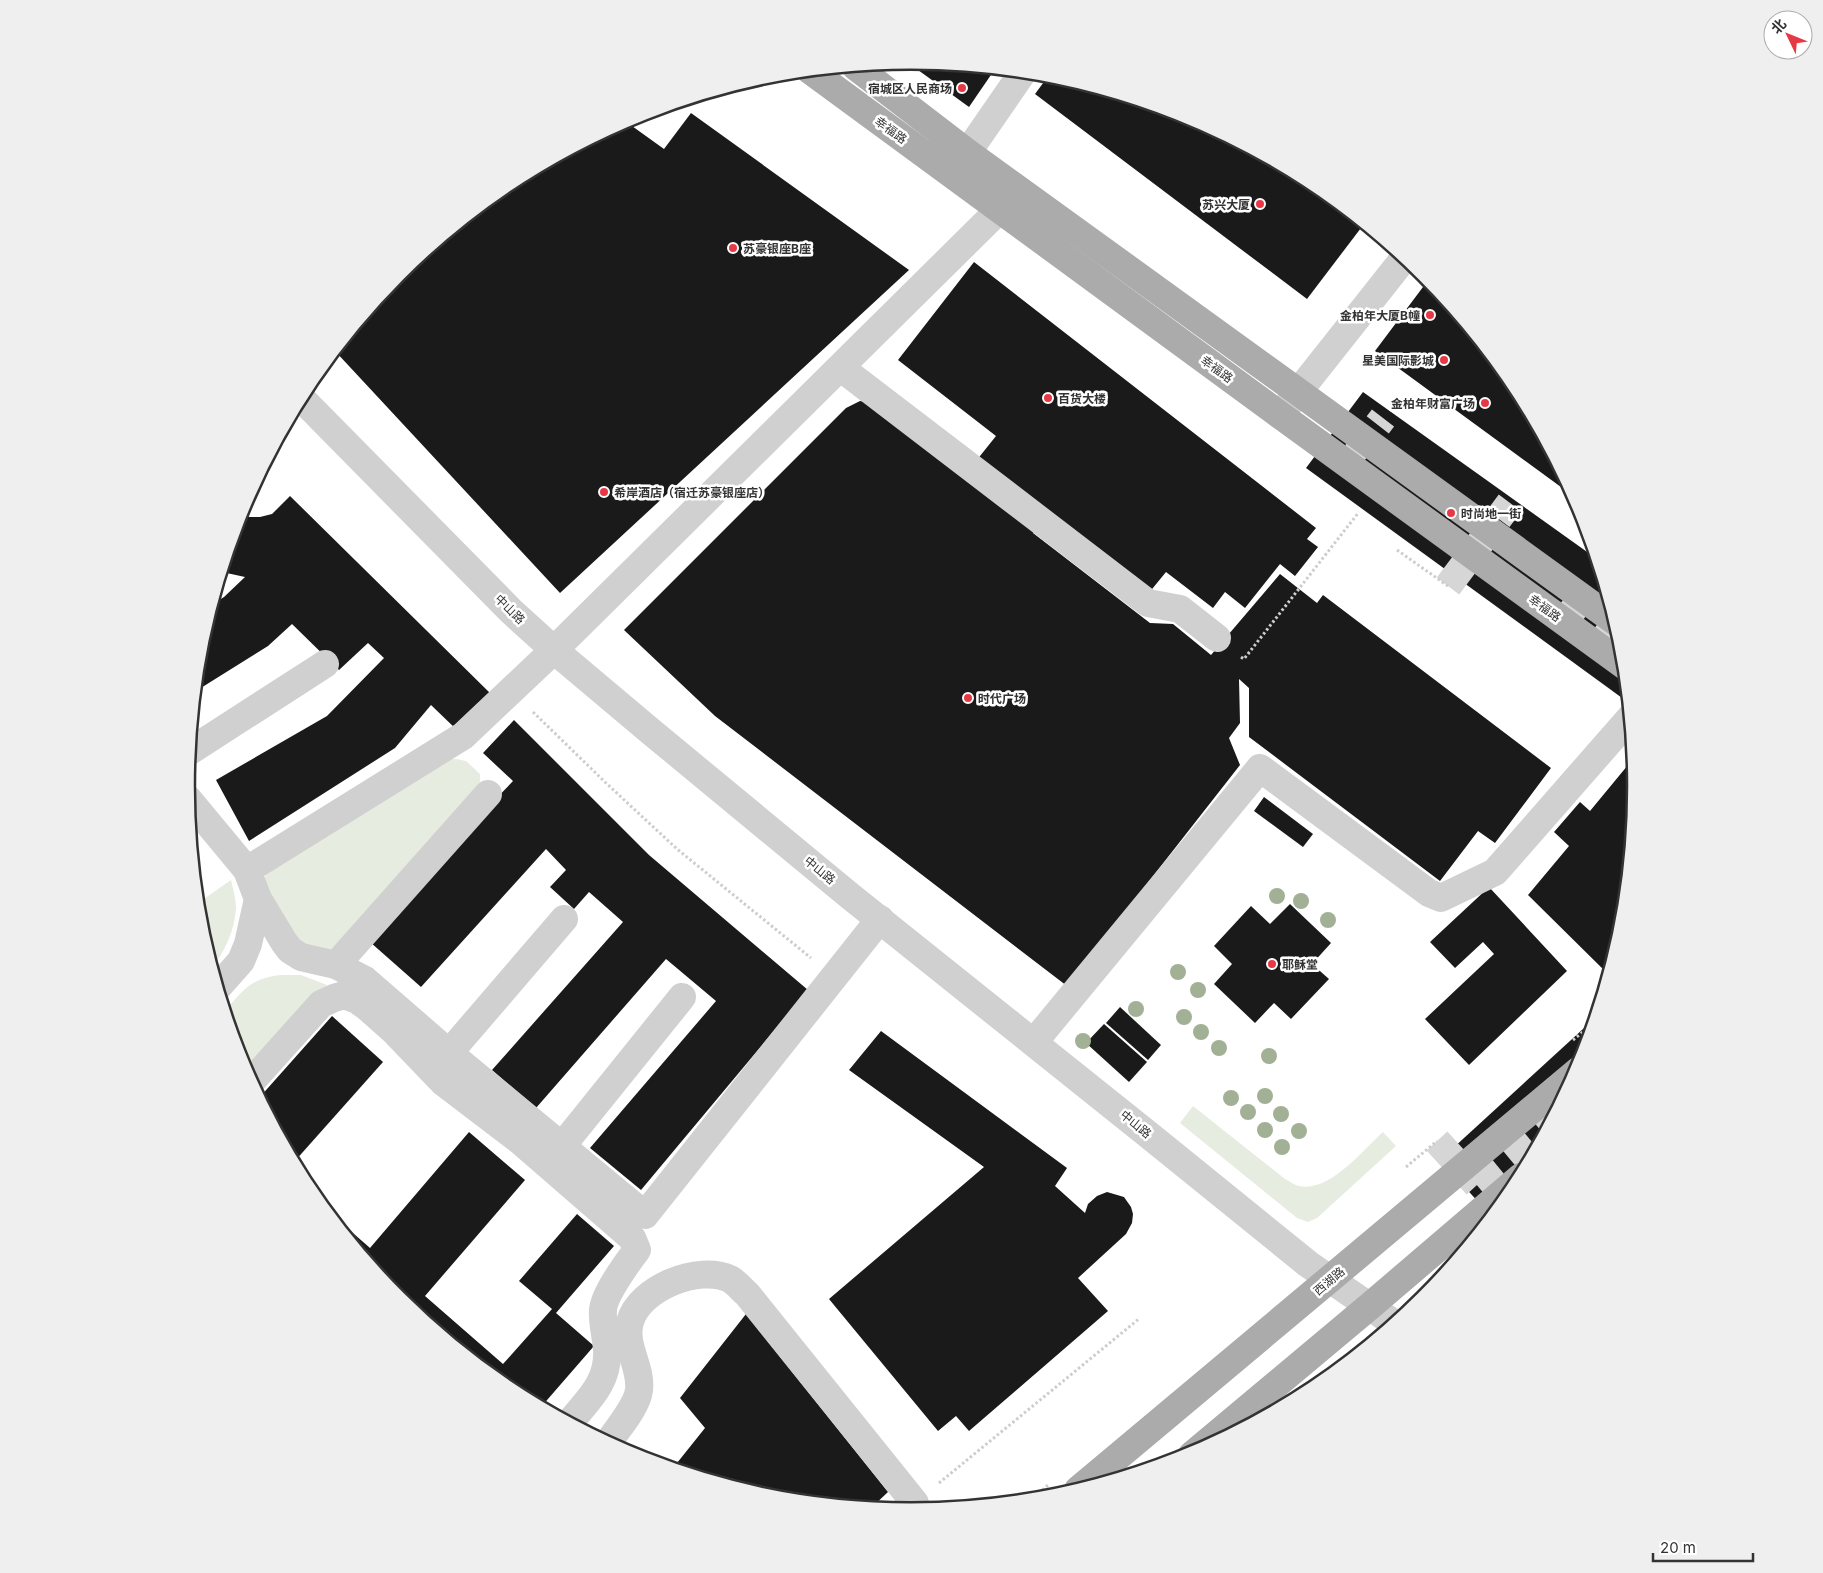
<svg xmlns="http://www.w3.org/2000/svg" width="1823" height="1573" font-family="Inter,'Noto Sans SC',sans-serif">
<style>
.green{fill:#e6ecdf}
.building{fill:#1a1a1a}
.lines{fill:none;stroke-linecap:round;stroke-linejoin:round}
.minor-tunnel{stroke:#d6d6d6;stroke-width:28;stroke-dasharray:28 14;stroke-linecap:butt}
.path{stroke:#cdcdcd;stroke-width:3;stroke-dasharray:2.5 2.5;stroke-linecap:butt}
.minor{stroke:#d0d0d0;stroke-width:28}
.major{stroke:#ababab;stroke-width:28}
.tree{fill:#a2b095}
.poi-dot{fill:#e63946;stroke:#fff;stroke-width:2}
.labels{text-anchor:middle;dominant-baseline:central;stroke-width:5;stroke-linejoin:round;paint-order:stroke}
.poi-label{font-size:12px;font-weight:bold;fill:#333;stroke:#fff;text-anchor:start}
.street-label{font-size:12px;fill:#333;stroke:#fff}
.rim{fill:none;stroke:#333;stroke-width:2.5}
</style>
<rect width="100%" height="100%" fill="#fff"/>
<!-- green -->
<g class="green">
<polygon points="456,759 466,761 480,774 480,781 477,793 328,958 293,942 264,884 266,873 437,760"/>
<path d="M 231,880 C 233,889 236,899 236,908 C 235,929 225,952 212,967 L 200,928 L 198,903 Z"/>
<path d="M 281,975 L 301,975 L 327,985 L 248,1076 L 241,1064 L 225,1010 C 246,988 249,979 281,975 Z"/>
<path d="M 1193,1106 L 1285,1179 C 1289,1181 1294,1185 1299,1186 C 1329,1193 1363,1150 1383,1132 L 1396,1146 L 1317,1218 L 1308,1222 L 1297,1218 L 1180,1123 Z"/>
</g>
<!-- building -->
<g class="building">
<polygon points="912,61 995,69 969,107 907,62"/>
<polygon points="1049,75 1189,117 1315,184 1364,224 1307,299 1035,94"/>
<polygon points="691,113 909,270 560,593 335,351 380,297 529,172 625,121 664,149"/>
<polygon points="974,262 1316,528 1307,539 1318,547 1295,576 1280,564 1245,608 1225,592 1213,608 1166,572 1148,594 976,461 996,436 898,360"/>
<polygon points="1429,279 1515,384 1576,498 1375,351"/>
<polygon points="1363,392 1597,559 1623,645 1629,703 1306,468"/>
<polygon points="860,401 873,403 1038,526 1033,533 1150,623 1173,624 1211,655 1280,574 1317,603 1323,595 1551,768 1495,843 1478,831 1440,881 1249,737 1249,688 1239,679 1240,723 1229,738 1240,765 1067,986 715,716 624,630 846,408"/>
<polygon points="290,496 492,695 458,731 431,705 395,748 249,841 216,780 327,716 384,658 368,643 339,670 292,624 268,646 196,691 200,645 213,604 224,597 245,577 222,572 239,517 260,517 272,514"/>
<polygon points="514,720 649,855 808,990 641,1190 590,1148 716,1001 666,959 536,1108 492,1070 623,922 589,892 574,909 550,887 566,870 546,849 421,987 370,942 465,831 513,781 483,753"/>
<polygon points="1628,765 1635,770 1637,787 1623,928 1609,975 1528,895 1569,846 1554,832 1580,802 1590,811"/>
<polygon points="1264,797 1313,834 1303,847 1254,811"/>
<polygon points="1489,887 1567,971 1469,1065 1425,1019 1494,954 1483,942 1455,968 1430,942"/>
<polygon points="1290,904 1331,943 1312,964 1329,979 1291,1019 1274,1003 1255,1023 1214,984 1232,964 1214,946 1251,906 1270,924"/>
<polygon points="1120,1007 1161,1045 1148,1060 1106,1023"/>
<polygon points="332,1016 383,1062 294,1162 259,1098"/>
<polygon points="1595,1018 1581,1064 1514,1190 1492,1217 1440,1160"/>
<polygon points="1104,1024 1147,1062 1129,1082 1086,1043"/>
<polygon points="881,1031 1067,1168 1055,1186 1085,1213 1088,1204 1097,1196 1107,1192 1124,1197 1131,1207 1133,1214 1132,1223 1126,1234 1078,1278 1108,1311 969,1431 956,1416 938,1431 829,1299 984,1167 849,1070"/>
<polygon points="469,1132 525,1180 425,1296 503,1364 552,1309 519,1281 577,1214 614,1246 556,1313 594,1346 541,1407 508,1389 398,1299 322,1206 370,1248"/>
<polygon points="746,1314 888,1492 871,1508 770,1498 673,1468 705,1428 680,1398"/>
</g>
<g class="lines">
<!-- minor-tunnel -->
<g class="minor-tunnel">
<polyline points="1368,456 1359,449 1383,418"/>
<polyline points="1448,586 1510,503"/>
<polyline points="1563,600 1623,644"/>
<polyline points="1437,1141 1477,1185"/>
<polyline points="1476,1184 1551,1122"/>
</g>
<!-- path -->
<g class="path">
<polyline points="1397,550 1448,586"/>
<polyline points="1241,657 1244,659 1359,512"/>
<polyline points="533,712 606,783 677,849 811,958"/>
<polyline points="1573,1040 1594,1023"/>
<polyline points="1406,1167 1437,1141"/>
<polyline points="939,1483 1140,1318"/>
<polyline points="1031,1500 1048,1485"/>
</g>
<!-- minor -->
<g class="minor">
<polyline points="954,172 1023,72"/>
<polyline points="841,368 1148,603 1180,609 1217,638"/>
<polyline points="301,398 511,611 554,650 649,730 850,896 1150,1136 1308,1264 1395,1324"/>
<polyline points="1280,415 1405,257"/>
<polyline points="190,751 325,664"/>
<polyline points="188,799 247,870 258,899 248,944 241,961 218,987"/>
<polyline points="247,870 463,736 554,650 1000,209"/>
<polyline points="258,899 284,942 290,950 301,957 336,965 365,980 449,1053 645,1215 880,919"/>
<polyline points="336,965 488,794"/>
<polyline points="1034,1042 1260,768 1429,893 1441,898 1495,872 1630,718"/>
<polyline points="449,1053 564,919"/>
<path d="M 251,1082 L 321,1004 L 334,998 L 344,995 L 357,1000 L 367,1007 L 394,1031 L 443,1082 L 519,1140 L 632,1238 L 637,1250 C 627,1263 604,1295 603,1310 C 602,1323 606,1336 607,1349 C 609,1382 589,1399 570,1422"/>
<polyline points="562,1146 682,997"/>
<path d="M 608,1443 C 617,1429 637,1407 639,1390 C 642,1367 623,1345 630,1322 C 639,1288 699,1264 730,1279 C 737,1283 741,1289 747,1294 L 915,1503 L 904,1511"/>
</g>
<!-- major -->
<g class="major">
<polyline points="856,67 968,153 1616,622"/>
<polyline points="811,71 1280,415 1625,666"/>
<polyline points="1192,1455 1370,1306 1521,1177"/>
<polyline points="1078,1490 1578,1071"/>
</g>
</g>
<!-- trees -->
<g class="tree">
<circle cx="1277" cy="896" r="8"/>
<circle cx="1301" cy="901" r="8"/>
<circle cx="1328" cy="920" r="8"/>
<circle cx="1178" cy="972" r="8"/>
<circle cx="1198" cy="990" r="8"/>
<circle cx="1136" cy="1009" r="8"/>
<circle cx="1184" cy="1017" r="8"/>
<circle cx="1201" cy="1032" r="8"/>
<circle cx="1083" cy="1041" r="8"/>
<circle cx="1219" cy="1048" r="8"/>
<circle cx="1269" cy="1056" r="8"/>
<circle cx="1265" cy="1096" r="8"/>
<circle cx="1231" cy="1098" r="8"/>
<circle cx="1248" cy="1112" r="8"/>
<circle cx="1281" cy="1114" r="8"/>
<circle cx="1265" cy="1130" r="8"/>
<circle cx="1299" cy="1131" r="8"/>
<circle cx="1282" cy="1147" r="8"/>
</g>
<!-- markers -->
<g class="poi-dot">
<circle cx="962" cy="88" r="5"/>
<circle cx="1260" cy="204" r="5"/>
<circle cx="733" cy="248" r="5"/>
<circle cx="1430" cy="315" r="5"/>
<circle cx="1444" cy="360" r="5"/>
<circle cx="1048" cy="398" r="5"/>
<circle cx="1485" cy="403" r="5"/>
<circle cx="604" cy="492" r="5"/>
<circle cx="1451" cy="513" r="5"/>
<circle cx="968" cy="698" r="5"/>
<circle cx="1272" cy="964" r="5"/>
</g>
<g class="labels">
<!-- poi labels -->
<g class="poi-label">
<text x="952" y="88" text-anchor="end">宿城区人民商场</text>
<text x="1250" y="204" text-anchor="end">苏兴大厦</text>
<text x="743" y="248">苏豪银座B座</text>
<text x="1420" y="315" text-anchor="end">金柏年大厦B幢</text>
<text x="1434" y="360" text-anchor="end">星美国际影城</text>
<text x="1058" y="398">百货大楼</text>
<text x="1475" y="403" text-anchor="end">金柏年财富广场</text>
<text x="614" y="492">希岸酒店（宿迁苏豪银座店）</text>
<text x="1461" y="513">时尚地一街</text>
<text x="978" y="698">时代广场</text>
<text x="1282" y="964">耶稣堂</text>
</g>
<!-- street labels -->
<g class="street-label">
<text transform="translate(891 130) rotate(36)">幸福路</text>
<text transform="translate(1217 369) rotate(36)">幸福路</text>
<text transform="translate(1545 608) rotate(36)">幸福路</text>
<text transform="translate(510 609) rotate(44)">中山路</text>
<text transform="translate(820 870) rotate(39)">中山路</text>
<text transform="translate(1136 1124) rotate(39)">中山路</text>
<text transform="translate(1329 1281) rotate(-40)">西湖路</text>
</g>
</g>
<!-- crop -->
<path d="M0 0H1823V1573H0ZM195 786a716 716 0 1 1 1432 0a716 716 0 1 1-1432 0Z" fill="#efefef" fill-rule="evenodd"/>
<path class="rim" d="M195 786a716 716 0 1 1 1432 0a716 716 0 1 1-1432 0Z"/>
<!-- north arrow -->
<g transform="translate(1788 35) rotate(313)"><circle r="24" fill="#ffffff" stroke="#adadad"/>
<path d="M0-4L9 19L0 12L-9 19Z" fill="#e63946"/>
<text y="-8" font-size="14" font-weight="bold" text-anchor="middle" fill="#333333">北</text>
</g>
<!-- scale -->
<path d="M1653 1553v8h100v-8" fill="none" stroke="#333333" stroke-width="2.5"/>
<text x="1660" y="1553" font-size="15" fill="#333333" stroke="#ffffff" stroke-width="4" paint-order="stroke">20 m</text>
</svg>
